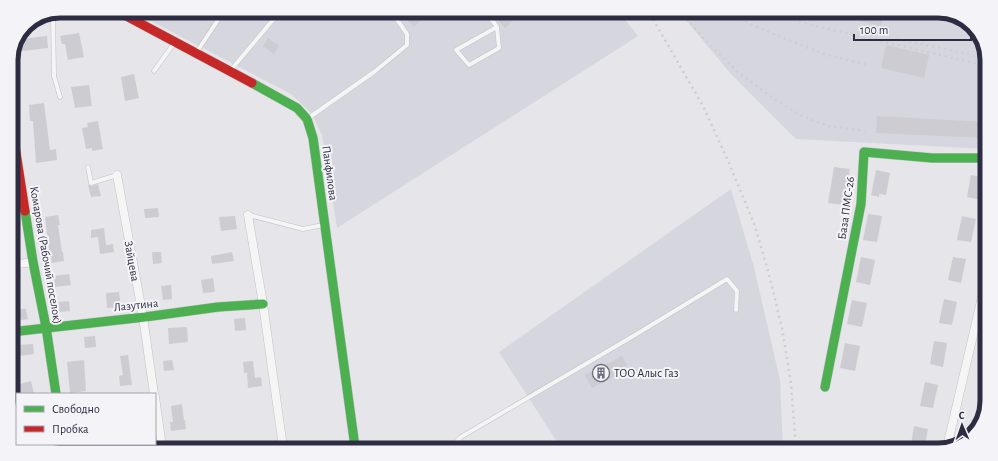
<svg xmlns="http://www.w3.org/2000/svg" width="998" height="461" font-family="'Alegreya Sans',sans-serif">
<style>
.built{fill:#d6d6de}
.building{fill:#cdccd2}
.lines{fill:none;stroke-linecap:round;stroke-linejoin:round}
.lane-casing{stroke:#c2c2c7;stroke-width:5}
.street-casing{stroke:#c2c2c7;stroke-width:9}
.fast-casing{stroke:#c2c2c7;stroke-width:10}
.jam-casing{stroke:#c2c2c7;stroke-width:10}
.lane{stroke:#f5f5f6;stroke-width:4}
.street{stroke:#f5f5f6;stroke-width:8}
.fast{stroke:#4caf50;stroke-width:9}
.jam{stroke:#c62828;stroke-width:9}
.rail{stroke:#ceced2;stroke-width:2.5;stroke-dasharray:2 4;stroke-linecap:butt}
.labels{text-anchor:middle;dominant-baseline:central;stroke-width:4;stroke-linejoin:round;paint-order:stroke}
.street-label{font-size:12px;fill:#2e2c43;stroke:#f4f4f8}
.poi-label{font-size:12px;fill:#2e2c43;stroke:#f4f4f8;text-anchor:start}
.rim{fill:none;stroke:#2e2c43;stroke-width:5}
</style>
<rect width="100%" height="100%" fill="#e5e5ea"/>
<!-- built -->
<g class="built">
<polygon points="132,11 620,13 638,36 337,228 322,135 312,114 291,94"/>
<polygon points="681,14 957,15 979,33 987,57 986,149 796,139 730,73"/>
<polygon points="731,189 754,267 780,380 783,449 561,448 499,352"/>
</g>
<!-- building -->
<g class="building">
<polygon points="400,12 429,13 414,27"/>
<polygon points="500,13 508,13 514,20 505,28 495,17"/>
<polygon points="843,14 884,15 881,26 843,17"/>
<polygon points="79,33 84,57 68,60 65,44 62,44 60,36"/>
<polygon points="47,36 48,48 22,51 21,39"/>
<polygon points="268,38 279,46 274,54 263,46"/>
<polygon points="886,45 929,55 924,78 881,68"/>
<polygon points="134,74 139,98 125,101 121,77"/>
<polygon points="89,85 92,106 75,108 71,87"/>
<polygon points="44,103 50,150 56,149 57,160 36,163 33,121 30,121 29,105"/>
<polygon points="877,116 986,122 986,138 876,133"/>
<polygon points="98,121 103,149 92,151 92,148 86,149 82,128 88,127 87,123"/>
<polygon points="834,167 850,169 844,205 828,203"/>
<polygon points="876,170 890,173 886,195 879,194 879,197 871,195"/>
<polygon points="971,175 986,178 981,200 967,197"/>
<polygon points="98,184 101,196 91,197 88,185 92,186"/>
<polygon points="158,208 159,217 145,218 144,209"/>
<polygon points="868,214 882,216 877,242 863,240"/>
<polygon points="58,215 60,225 58,225 62,252 63,252 64,261 52,263 50,250 49,250 45,217"/>
<polygon points="235,216 237,229 221,231 219,217"/>
<polygon points="962,216 976,219 971,242 957,240"/>
<polygon points="104,228 106,245 113,244 114,252 100,254 98,237 91,238 91,230"/>
<polygon points="152,252 161,252 162,263 153,264"/>
<polygon points="232,252 234,261 212,264 211,256"/>
<polygon points="861,257 875,260 870,285 856,282"/>
<polygon points="953,257 966,259 961,283 948,280"/>
<polygon points="20,269 21,279 11,280 11,270"/>
<polygon points="69,274 71,285 55,287 54,276"/>
<polygon points="213,278 215,292 203,293 201,280"/>
<polygon points="171,285 172,299 163,300 161,286"/>
<polygon points="119,292 121,307 107,308 106,293"/>
<polygon points="944,299 957,302 952,325 939,323"/>
<polygon points="852,300 867,303 862,327 847,324"/>
<polygon points="69,301 70,311 59,312 59,302"/>
<polygon points="18,305 19,309 26,309 28,319 14,321 12,306"/>
<polygon points="245,318 246,330 235,331 234,319"/>
<polygon points="187,327 188,342 169,344 168,328"/>
<polygon points="95,336 96,347 85,348 84,337"/>
<polygon points="934,341 947,343 943,367 930,364"/>
<polygon points="845,343 860,346 855,371 840,368"/>
<polygon points="33,344 34,354 20,356 19,345"/>
<polygon points="128,355 132,385 120,386 119,376 123,375 120,356"/>
<polygon points="622,356 627,365 613,373 615,376 592,388 585,375 608,363 608,364"/>
<polygon points="84,360 86,391 70,393 67,362"/>
<polygon points="172,360 174,370 164,371 163,361"/>
<polygon points="253,361 255,378 261,377 262,386 248,388 247,373 244,373 243,362"/>
<polygon points="31,381 34,394 18,394 16,385"/>
<polygon points="925,382 938,385 933,408 920,406"/>
<polygon points="182,404 184,420 185,420 186,429 171,431 170,422 173,422 171,406"/>
<polygon points="914,426 928,429 924,450 910,450"/>
</g>
<g class="lines">
<!-- lane casing -->
<g class="lane-casing">
<g id="lane">
<polyline points="487,13 497,27 499,48 469,65 456,50 497,27"/>
<polyline points="53,14 54,76 60,97"/>
<polyline points="196,53 220,17 223,12"/>
<polyline points="154,71 175,42"/>
<polyline points="230,71 272,21 283,12"/>
<polyline points="307,119 374,72 407,45 407,34 392,12"/>
<polyline points="88,167 91,183 117,175"/>
<polyline points="249,215 303,229 323,225"/>
<polyline points="449,448 461,437 635,335 727,279 737,291 736,310"/>
</g>
</g>
<!-- street casing -->
<g class="street-casing">
<g id="street">
<polyline points="117,175 143,317 154,394"/>
<polyline points="248,215 263,304 283,447"/>
<polyline points="11,265 33,262"/>
<polyline points="155,397 162,447"/>
<polyline points="64,444 64,446"/>
<polyline points="947,447 985,284"/>
</g>
</g>
<!-- fast casing -->
<g class="fast-casing">
<g id="fast">
<polyline points="252,83 297,108 307,119 313,138 355,447"/>
<polyline points="25,211 33,262 46,327 56,394"/>
<polyline points="11,332 145,317 218,307 263,304"/>
<polyline points="825,387 861,204 864,152 932,158 986,158"/>
</g>
</g>
<!-- jam casing -->
<g class="jam-casing">
<g id="jam">
<polyline points="117,11 252,83"/>
<polyline points="11,120 25,211"/>
</g>
</g>
<!-- lane -->
<use href="#lane" class="lane"/>
<!-- street -->
<use href="#street" class="street"/>
<!-- fast -->
<use href="#fast" class="fast"/>
<!-- jam -->
<use href="#jam" class="jam"/>
<!-- rail -->
<g class="rail">
<polyline points="650,14 703,106 729,163 755,226 770,278 782,328 791,383 796,449"/>
<polyline points="683,14 703,38 739,73 773,98 795,112 812,120 829,126 865,131"/>
<polyline points="729,14 773,34 824,54 868,65"/>
<polyline points="776,14 816,26 987,66"/>
<polyline points="945,15 961,19"/>
<polyline points="897,39 987,58"/>
</g>
</g>
<!-- icons -->
<defs>
<g id="building-ring" transform="scale(0.9)"><circle r="9.5" fill="#f4f4f8" stroke="#6e6d7d" stroke-width="1.5"/><path d="M-4-6H4V6H1V3H-1V6H-4ZM-2.5-4.3h1.7v1.8h-1.7ZM.8-4.3h1.7v1.8H.8ZM-2.5-1h1.7V.8h-1.7ZM.8-1h1.7V.8H.8Z" fill="#6e6d7d"/></g>
</defs>
<g fill-rule="evenodd">
<use href="#building-ring" x="601" y="373"/>
</g>
<g class="labels">
<!-- street labels -->
<g class="street-label">
<text transform="translate(330 173) rotate(82)">Панфилова</text>
<text transform="translate(846 208) rotate(-82)">База ПМС-26</text>
<text transform="translate(46 255) rotate(80)">Комарова (Рабочий поселок)</text>
<text transform="translate(132 261) rotate(80)">Зайцева</text>
<text transform="translate(136 305) rotate(-6)">Лазутина</text>
</g>
<!-- poi labels -->
<g class="poi-label">
<text x="614" y="373">ТОО Алыс Газ</text>
</g>
</g>
<!-- crop -->
<path d="M0 0H998V461H0ZM60 18H938A42 42 0 0 1 980 60V401A42 42 0 0 1 938 443H60A42 42 0 0 1 18 401V60A42 42 0 0 1 60 18Z" fill="#f4f4f8" fill-rule="evenodd"/>
<path class="rim" d="M60 18H938A42 42 0 0 1 980 60V401A42 42 0 0 1 938 443H60A42 42 0 0 1 18 401V60A42 42 0 0 1 60 18Z"/>
<!-- legend -->
<rect x="16" y="393" width="140" height="52" fill="#f4f4f8" stroke="#a5a4b0"/>
<rect x="24" y="406" width="20" height="6" fill="#4caf50" stroke="#a5a4b0"/>
<text x="52" y="413" font-size="12" fill="#2e2c43">Свободно</text>
<rect x="24" y="426" width="20" height="6" fill="#c62828" stroke="#a5a4b0"/>
<text x="52" y="433" font-size="12" fill="#2e2c43">Пробка</text>
<!-- north arrow -->
<g transform="translate(962 425) rotate(358)" stroke="#f4f4f8" stroke-width="3" paint-order="stroke">
<path d="M0-3L7 15L0 10L-7 15Z" fill="#2e2c43"/>
<text y="-6" font-size="11" font-weight="bold" text-anchor="middle" fill="#2e2c43">С</text>
</g>
<!-- scale -->
<path d="M854 34v6h117v-6" fill="none" stroke="#2e2c43" stroke-width="2"/>
<text x="860" y="34" font-size="12" fill="#2e2c43" stroke="#f4f4f8" stroke-width="3" paint-order="stroke">100 m</text>
</svg>
